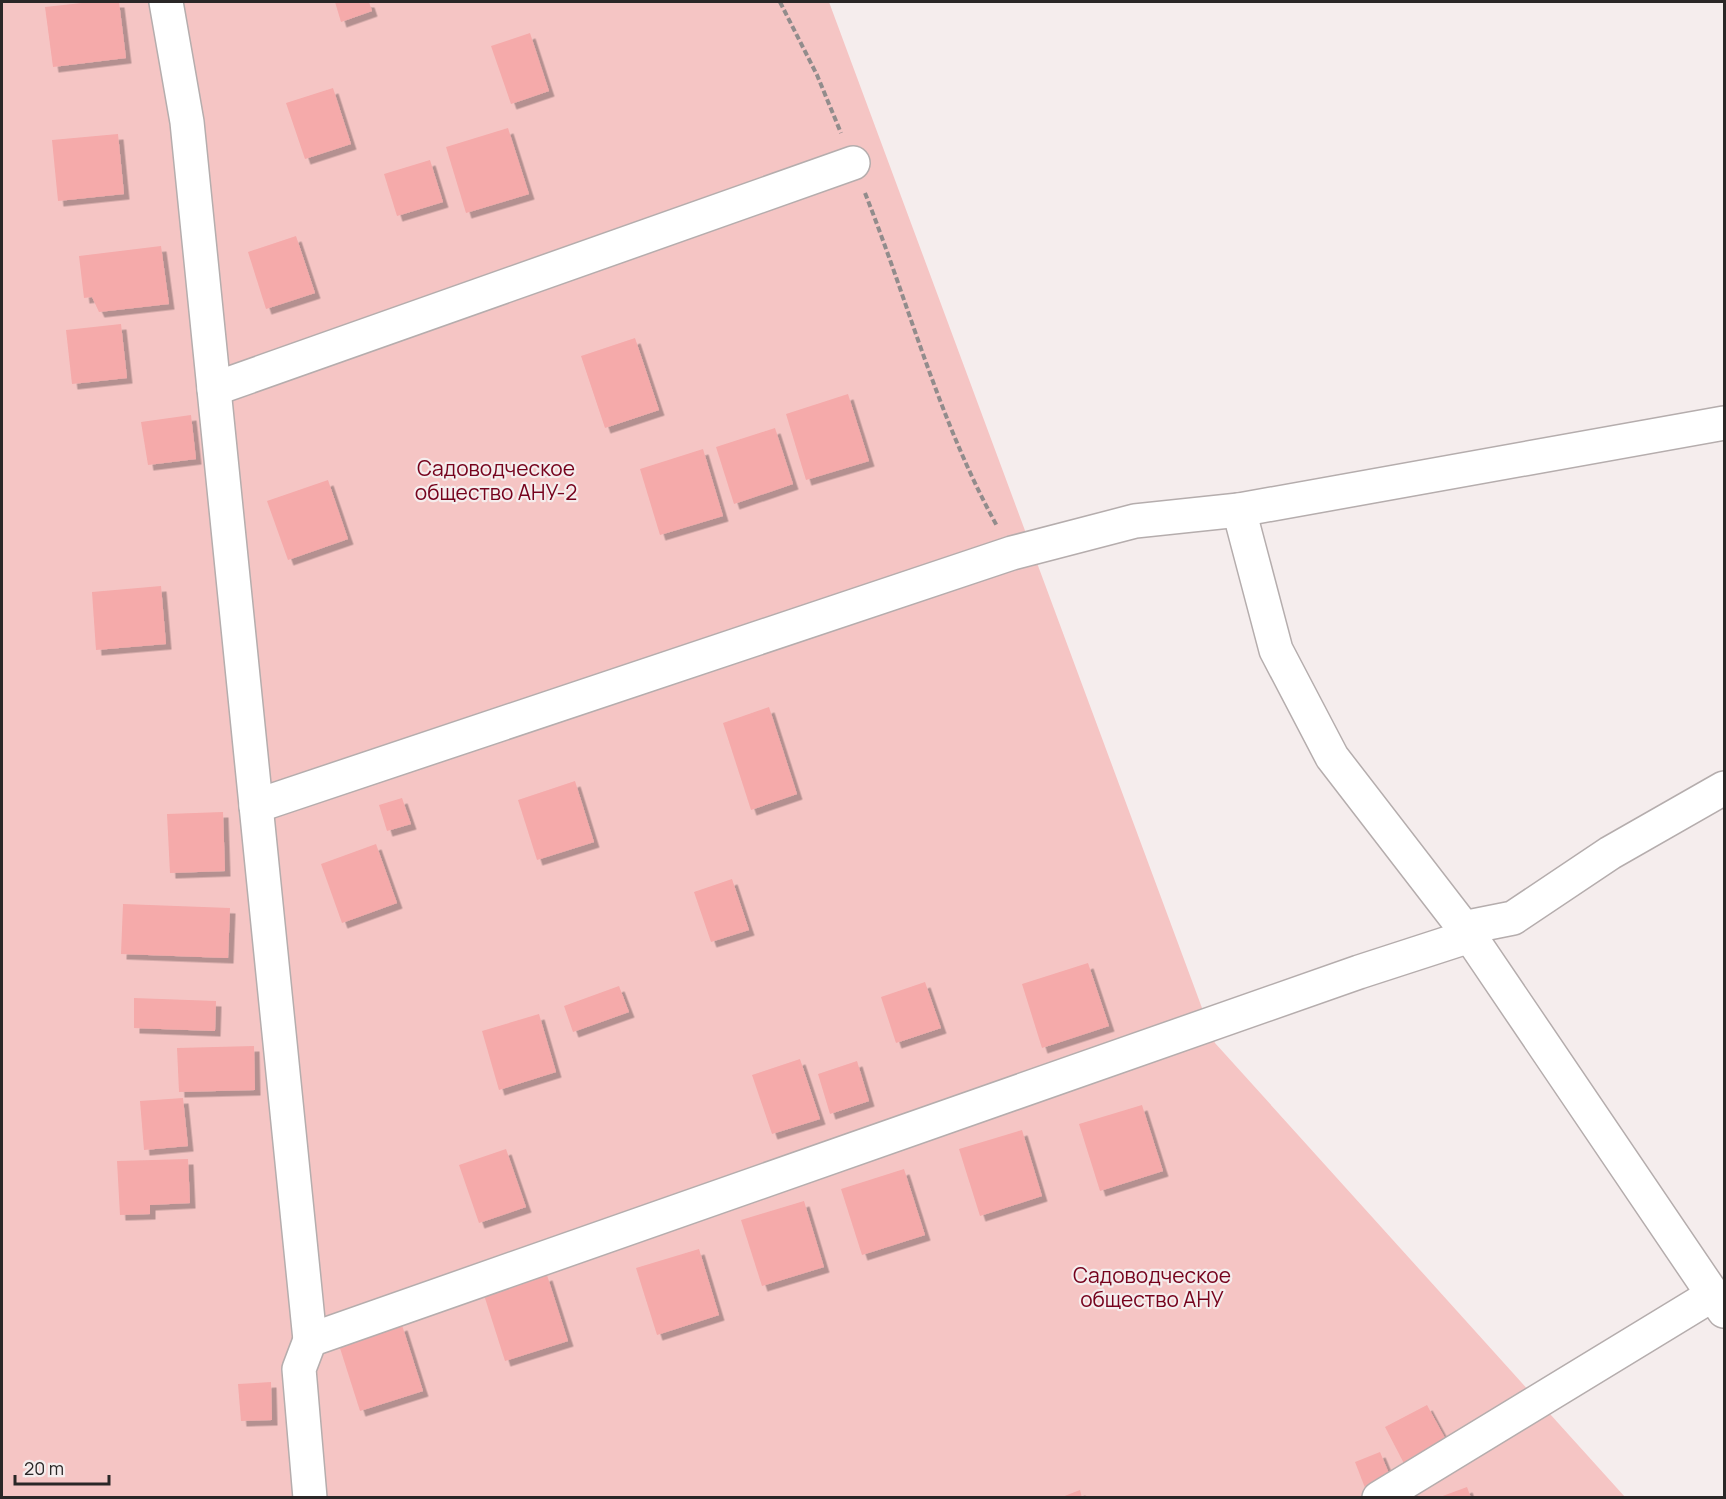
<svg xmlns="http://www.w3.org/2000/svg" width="1726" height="1499" font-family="Manrope,sans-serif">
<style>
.green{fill:#f5c5c4}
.building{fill:#f5aaaa;filter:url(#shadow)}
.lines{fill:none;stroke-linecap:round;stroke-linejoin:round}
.minor-casing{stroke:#b5adad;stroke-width:36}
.path{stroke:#928c8c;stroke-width:4;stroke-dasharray:6 3;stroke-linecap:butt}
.minor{stroke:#fff;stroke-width:33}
.labels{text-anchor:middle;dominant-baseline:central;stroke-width:4.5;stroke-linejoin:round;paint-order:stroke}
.park-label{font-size:21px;fill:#75021c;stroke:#f5eded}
</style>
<defs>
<filter id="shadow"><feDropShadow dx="5.5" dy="5.5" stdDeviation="0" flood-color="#0004"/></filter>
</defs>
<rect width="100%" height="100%" fill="#f5eded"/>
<!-- green -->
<polygon class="green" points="2,2 829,2 1215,1043 1625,1497 2,1498"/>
<!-- building -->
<g class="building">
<polygon points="91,2 119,2 126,58 53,67 45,7"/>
<polygon points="335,2 369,2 372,11 341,22"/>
<polygon points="530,33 549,91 511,104 491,46"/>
<polygon points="333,88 351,144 305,159 286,103"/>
<polygon points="508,128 529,194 466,213 446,147"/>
<polygon points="118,134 124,194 58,201 52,140"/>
<polygon points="430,160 443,202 397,216 384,174"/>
<polygon points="296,236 315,293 266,309 248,252"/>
<polygon points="161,246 169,304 99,312 92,297 84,298 79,256"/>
<polygon points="121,324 127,378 72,384 66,330"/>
<polygon points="635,338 659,410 605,428 581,356"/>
<polygon points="848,394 869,461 806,480 786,414"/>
<polygon points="191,415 196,459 148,465 141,422"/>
<polygon points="775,428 793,484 734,504 716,447"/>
<polygon points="703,449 723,516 660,535 640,469"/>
<polygon points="328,480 348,539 288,560 267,501"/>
<polygon points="161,586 166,644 96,650 92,592"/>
<polygon points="769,707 797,794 751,810 723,723"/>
<polygon points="575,781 594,842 537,860 518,800"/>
<polygon points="402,798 411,824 387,831 379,805"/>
<polygon points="223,812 225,871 170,873 167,814"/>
<polygon points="376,844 397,903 342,923 321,864"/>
<polygon points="732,879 749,930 711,942 694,892"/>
<polygon points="123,904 230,908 228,958 121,954"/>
<polygon points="1088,963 1109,1026 1042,1048 1022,984"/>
<polygon points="925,982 941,1028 896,1043 881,997"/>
<polygon points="619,986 629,1012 573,1032 564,1006"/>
<polygon points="134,998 216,1001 215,1031 134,1028"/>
<polygon points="539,1014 556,1072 499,1090 482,1031"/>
<polygon points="254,1046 255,1090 179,1092 177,1048"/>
<polygon points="800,1059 820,1119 772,1134 752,1075"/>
<polygon points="857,1061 869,1101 830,1114 818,1074"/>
<polygon points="183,1098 188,1146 144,1150 140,1101"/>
<polygon points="1142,1105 1163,1171 1100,1191 1079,1124"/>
<polygon points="1022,1130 1042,1196 980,1216 959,1149"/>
<polygon points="506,1149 526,1207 479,1223 459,1165"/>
<polygon points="188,1159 190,1203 150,1205 150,1214 120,1215 117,1161"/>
<polygon points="904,1169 925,1235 862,1255 841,1189"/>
<polygon points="804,1201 824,1267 762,1286 741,1220"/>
<polygon points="699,1249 719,1315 657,1335 636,1268"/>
<polygon points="547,1275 568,1341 505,1361 484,1295"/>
<polygon points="402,1325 423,1391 360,1411 339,1345"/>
<polygon points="271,1382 272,1420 241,1421 238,1384"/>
<polygon points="1427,1405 1452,1451 1409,1473 1385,1427"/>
<polygon points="1380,1452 1393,1483 1367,1493 1355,1462"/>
<polygon points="1467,1487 1471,1498 1440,1498 1440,1497"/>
<polygon points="1080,1490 1082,1498 1062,1498 1062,1497"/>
</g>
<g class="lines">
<!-- minor casing -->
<g class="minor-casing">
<g id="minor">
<polyline points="166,2 187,122 310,1340"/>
<polyline points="214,389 853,163"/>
<polyline points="1239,510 1276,650 1332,757 1470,936 1724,1311"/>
<polyline points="256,806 1012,553 1135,521 1239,510 1724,423"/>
<polyline points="1463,928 1513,918 1610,853 1724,788"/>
<polyline points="310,1498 299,1369 310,1340 1359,972 1470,936"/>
<polyline points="1379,1498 1714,1294"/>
</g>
</g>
<!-- path -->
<g class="path">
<polyline points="780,2 817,75 841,133"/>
<path d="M 865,193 C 909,304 939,421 997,526"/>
</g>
<!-- minor -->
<use href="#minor" class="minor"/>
</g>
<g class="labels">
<!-- park labels -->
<g class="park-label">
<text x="496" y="468">Садоводческое<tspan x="496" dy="24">общество АНУ-2</tspan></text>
<text x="1152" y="1275">Садоводческое<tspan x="1152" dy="24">общество АНУ</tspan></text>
</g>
</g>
<!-- border -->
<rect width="1726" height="1499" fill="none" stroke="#2a2727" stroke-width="6"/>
<!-- scale -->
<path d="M15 1475v9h94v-9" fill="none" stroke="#2a2727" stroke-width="3"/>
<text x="24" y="1475" font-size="18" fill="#2a2727" stroke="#f5eded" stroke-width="4.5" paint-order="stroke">20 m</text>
</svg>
